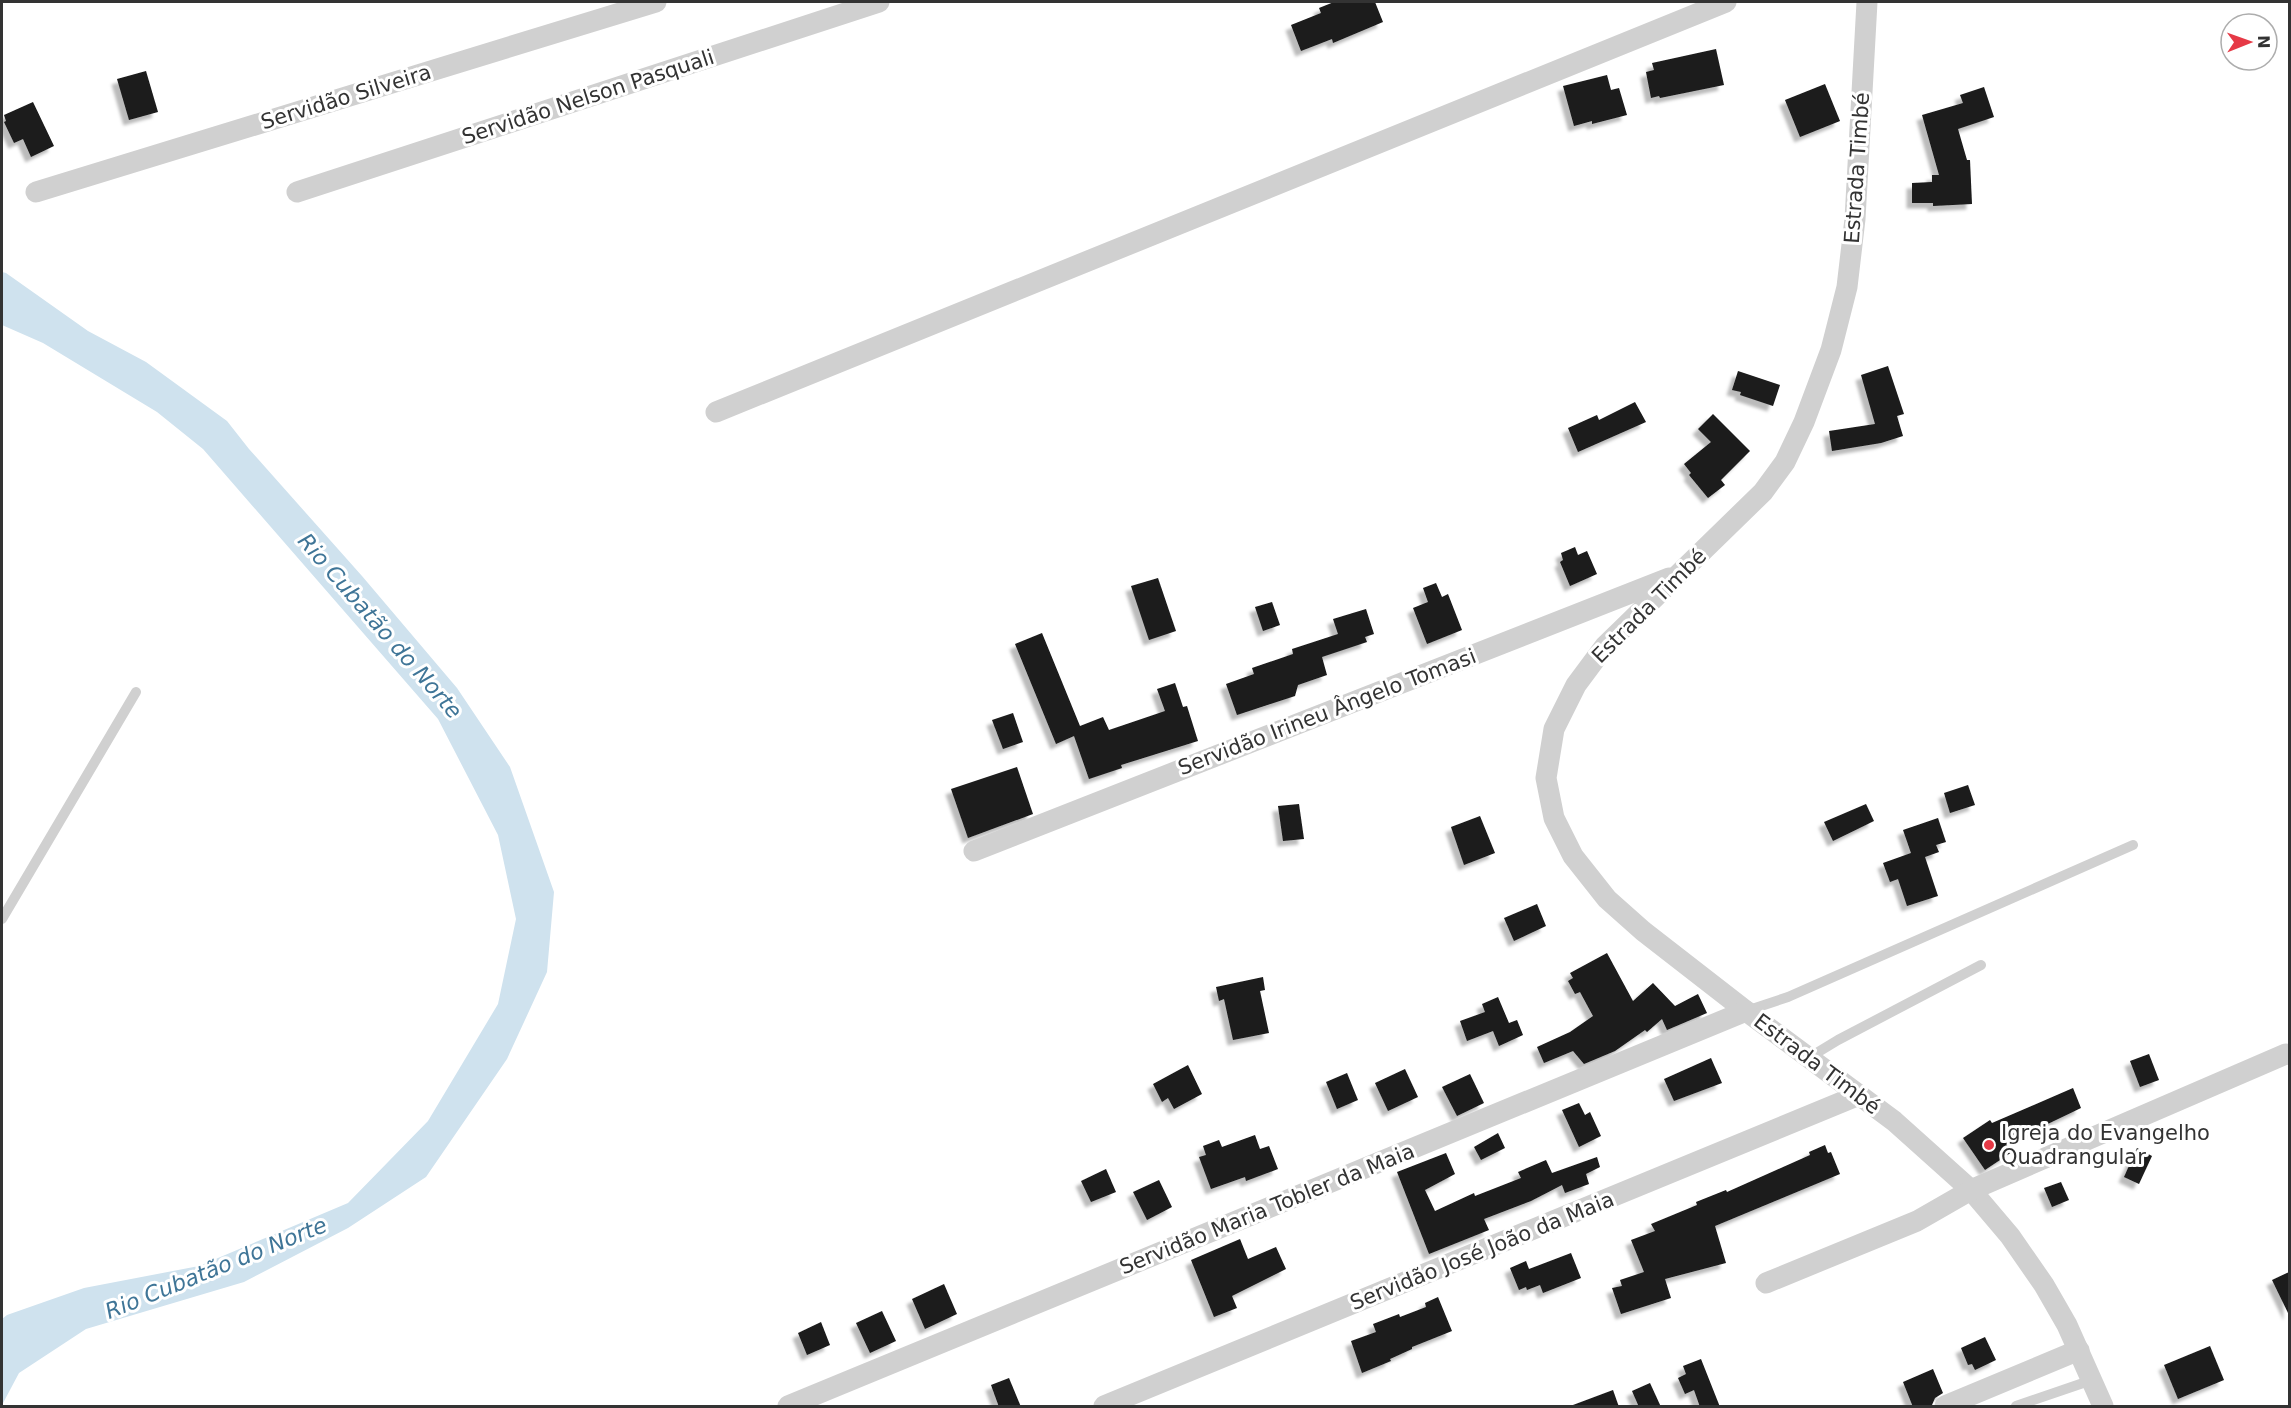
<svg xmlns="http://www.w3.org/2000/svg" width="2291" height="1408" font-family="'DejaVu Sans',sans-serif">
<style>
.water{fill:#cfe2ee}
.building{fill:#1a1a1a;filter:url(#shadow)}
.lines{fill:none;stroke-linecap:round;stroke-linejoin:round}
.lane{stroke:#d0d0d0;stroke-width:10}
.street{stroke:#d0d0d0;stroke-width:21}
.poi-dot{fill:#e63946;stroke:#fff;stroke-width:2}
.labels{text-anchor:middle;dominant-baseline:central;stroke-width:6;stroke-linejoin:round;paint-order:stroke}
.street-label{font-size:21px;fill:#333;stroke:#fff}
.poi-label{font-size:21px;fill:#333;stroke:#fff;text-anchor:start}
.water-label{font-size:22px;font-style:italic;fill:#3f7597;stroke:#fff}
</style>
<defs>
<filter id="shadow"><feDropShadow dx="-5.5" dy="5.5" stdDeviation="1.5" flood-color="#0004"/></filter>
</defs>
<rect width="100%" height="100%" fill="#fff"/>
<!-- water -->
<polygon class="water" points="2,272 6,273 88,331 146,362 227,421 249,449 362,576 457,688 510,767 554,892 547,972 507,1059 426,1177 348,1228 244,1282 86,1329 19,1373 2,1405 2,1319 7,1315 84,1288 199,1266 348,1203 428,1121 498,1004 516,919 498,835 438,719 203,449 157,412 43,343 2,325"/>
<!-- building -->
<g class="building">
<polygon points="1334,2 1375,2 1383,22 1333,43 1332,39 1301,51 1291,25 1321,13 1319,8"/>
<polygon points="1716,49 1724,85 1660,98 1659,96 1651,98 1646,72 1654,70 1652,63"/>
<polygon points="146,71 158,112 129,120 117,79"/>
<polygon points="1607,75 1611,90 1619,88 1627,115 1592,124 1592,121 1574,126 1563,86"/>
<polygon points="1825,84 1840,121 1800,137 1785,100"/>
<polygon points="1984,87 1994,117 1958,129 1967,160 1970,160 1972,204 1933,206 1933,203 1912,203 1912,183 1932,182 1932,175 1939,175 1922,115 1963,103 1960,95"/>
<polygon points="33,102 54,146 31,157 23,139 14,143 4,122 6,121 4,115"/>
<polygon points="1888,366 1904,414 1897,416 1903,436 1881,443 1832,451 1829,431 1875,424 1861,375"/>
<polygon points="1738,371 1780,385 1773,406 1740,395 1741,392 1732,390"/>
<polygon points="1635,402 1646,422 1578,452 1568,428 1597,415 1599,420"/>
<polygon points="1713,414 1750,451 1721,480 1725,485 1708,498 1689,475 1691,473 1684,464 1711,442 1698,429"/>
<polygon points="1575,547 1578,555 1587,551 1597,574 1570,586 1560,562 1563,560 1561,553"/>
<polygon points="1158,578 1176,631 1149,640 1131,586"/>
<polygon points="1436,583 1442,597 1448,594 1462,630 1427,644 1413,608 1428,602 1423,588"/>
<polygon points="1272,602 1280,625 1263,631 1255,607"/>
<polygon points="1366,609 1374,634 1365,637 1367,642 1322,657 1327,675 1298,685 1295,696 1237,715 1226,684 1254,674 1252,668 1293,654 1292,649 1338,634 1333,619"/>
<polygon points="1042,633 1080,726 1103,717 1109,730 1165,711 1157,689 1175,683 1183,707 1187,706 1198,741 1121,765 1122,768 1089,779 1074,736 1056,744 1015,644"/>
<polygon points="1013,713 1023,742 1003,749 992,720"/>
<polygon points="1017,767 1033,814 968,838 951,789"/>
<polygon points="1968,785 1975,805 1950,813 1944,793"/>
<polygon points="1299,804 1304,839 1283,841 1278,806"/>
<polygon points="1866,804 1874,821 1833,841 1824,822"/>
<polygon points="1480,816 1495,853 1464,865 1451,827"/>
<polygon points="1938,818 1946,842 1936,845 1939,852 1925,857 1938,896 1907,906 1898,879 1890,882 1883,863 1911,853 1903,830"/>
<polygon points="1537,904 1546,926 1514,941 1504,918"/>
<polygon points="1607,953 1633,1001 1653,983 1675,1006 1698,994 1707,1013 1667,1030 1662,1019 1647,1032 1645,1030 1615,1051 1584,1064 1573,1051 1544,1063 1537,1047 1570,1032 1593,1016 1580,992 1575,994 1568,981 1573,978 1570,973"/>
<polygon points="1263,977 1265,990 1260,991 1269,1033 1233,1040 1224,999 1219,1001 1216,987"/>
<polygon points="1498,997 1509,1023 1517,1020 1523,1035 1499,1046 1493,1031 1467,1041 1460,1021 1485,1012 1482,1004"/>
<polygon points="2149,1054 2159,1080 2140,1087 2130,1061"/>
<polygon points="1711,1058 1722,1083 1674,1101 1664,1079"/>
<polygon points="1188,1065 1202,1094 1174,1109 1168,1098 1162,1102 1153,1084"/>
<polygon points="1405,1069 1418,1097 1388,1111 1375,1083"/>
<polygon points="1347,1073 1358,1100 1337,1109 1326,1082"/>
<polygon points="1470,1074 1484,1103 1457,1116 1442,1087"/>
<polygon points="2073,1088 2081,1108 2006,1144 2012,1152 1985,1170 1963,1138 1990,1120 1992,1123"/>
<polygon points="1579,1103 1585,1115 1590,1112 1601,1136 1579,1147 1562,1110"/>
<polygon points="1498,1133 1505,1148 1481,1160 1474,1147"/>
<polygon points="1255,1135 1260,1149 1269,1146 1278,1169 1246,1181 1245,1177 1211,1189 1199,1157 1206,1155 1203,1146 1219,1140 1222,1147"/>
<polygon points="1825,1145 1828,1153 1831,1152 1840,1174 1715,1226 1726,1263 1665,1279 1671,1298 1621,1314 1612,1288 1622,1286 1620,1280 1644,1272 1631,1240 1655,1231 1651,1224 1697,1205 1696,1202 1726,1190 1727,1192 1810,1155 1809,1152"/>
<polygon points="2137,1148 2152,1156 2139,1184 2124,1177"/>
<polygon points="1446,1153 1455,1174 1425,1190 1435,1211 1474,1193 1475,1196 1521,1178 1518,1172 1546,1160 1552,1173 1597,1157 1600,1167 1586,1174 1589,1184 1565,1193 1562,1185 1531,1201 1484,1219 1489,1230 1429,1254 1397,1172"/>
<polygon points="1106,1169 1116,1192 1091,1202 1081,1181"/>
<polygon points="1159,1180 1172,1207 1147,1220 1133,1192"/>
<polygon points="2061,1182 2069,1200 2052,1207 2044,1188"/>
<polygon points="1240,1239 1248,1259 1276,1247 1286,1269 1232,1296 1237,1308 1214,1317 1191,1260"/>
<polygon points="1571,1253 1581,1278 1543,1293 1540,1285 1527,1290 1526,1287 1519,1290 1510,1268 1526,1261 1529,1269"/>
<polygon points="2289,1272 2289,1315 2272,1280"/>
<polygon points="944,1284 957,1314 925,1329 912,1299"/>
<polygon points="1438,1297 1452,1331 1412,1347 1412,1349 1390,1359 1391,1361 1362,1373 1351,1341 1376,1332 1373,1324 1399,1314 1400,1317 1426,1307 1425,1303"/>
<polygon points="882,1311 896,1341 870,1353 856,1323"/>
<polygon points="821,1322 830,1345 807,1355 798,1333"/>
<polygon points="1985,1337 1996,1360 1975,1370 1972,1364 1968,1365 1961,1348"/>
<polygon points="2210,1346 2224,1380 2178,1399 2164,1365"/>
<polygon points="1701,1359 1720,1407 1700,1407 1694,1390 1685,1394 1678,1378 1686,1374 1683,1366"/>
<polygon points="1933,1369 1943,1393 1935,1398 1932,1405 1913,1407 1903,1382"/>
<polygon points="1009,1378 1021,1407 999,1407 991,1385"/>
<polygon points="1650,1383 1661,1407 1639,1407 1632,1391"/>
<polygon points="1613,1390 1619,1407 1574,1407 1573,1405"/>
</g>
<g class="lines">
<!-- lane -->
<g class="lane">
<polyline points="2,919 136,692"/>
<polyline points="1746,1011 1788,997 2133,845"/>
<polyline points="1810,1057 1838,1040 1981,965"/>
<polyline points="2016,1406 2092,1380"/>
</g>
<!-- street -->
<g class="street">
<polyline points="1867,2 1855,219 1847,287 1831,350 1804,422 1785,462 1763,492 1605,646 1576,685 1554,729 1546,778 1554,818 1573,856 1607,899 1643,931 1746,1011 1894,1121 1971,1190 2010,1236 2044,1285 2067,1325 2103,1406"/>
<polyline points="36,192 656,2"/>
<polyline points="297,192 879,2"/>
<polyline points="716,412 1726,2"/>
<polyline points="974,851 1669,578"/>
<polyline points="1766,1283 1917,1221 1971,1190 2286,1054"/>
<polyline points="788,1406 1746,1011"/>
<polyline points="1104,1406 1859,1095"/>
<polyline points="1945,1406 2079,1350"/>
</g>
</g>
<!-- markers -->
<circle class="poi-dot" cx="1989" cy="1145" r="6"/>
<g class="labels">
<!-- street labels -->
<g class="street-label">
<text transform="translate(346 97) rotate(-17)">Servidão Silveira</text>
<text transform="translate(588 97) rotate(-18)">Servidão Nelson Pasquali</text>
<text transform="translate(1857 168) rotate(-86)">Estrada Timbé</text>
<text transform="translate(1649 606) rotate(-45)">Estrada Timbé</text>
<text transform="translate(1327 712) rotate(-21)">Servidão Irineu Ângelo Tomasi</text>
<text transform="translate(1817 1064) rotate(37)">Estrada Timbé</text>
<text transform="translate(1267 1209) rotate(-22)">Servidão Maria Tobler da Maia</text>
<text transform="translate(1482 1251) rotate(-22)">Servidão José João da Maia</text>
</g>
<!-- poi labels -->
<g class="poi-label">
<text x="2001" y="1133">Igreja do Evangelho<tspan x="2001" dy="24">Quadrangular</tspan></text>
</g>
<!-- water labels -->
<g class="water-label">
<text transform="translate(380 626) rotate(49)">Rio Cubatão do Norte</text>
<text transform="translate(216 1268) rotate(-22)">Rio Cubatão do Norte</text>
</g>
</g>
<!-- border -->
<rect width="2291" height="1408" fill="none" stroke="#333333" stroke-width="6"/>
<!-- north arrow -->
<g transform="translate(2249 42) rotate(89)"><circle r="28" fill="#ffffff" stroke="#adadad" stroke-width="1.5"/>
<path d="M0-4.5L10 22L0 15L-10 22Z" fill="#e63946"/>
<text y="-9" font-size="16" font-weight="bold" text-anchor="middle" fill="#333333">N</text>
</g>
</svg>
